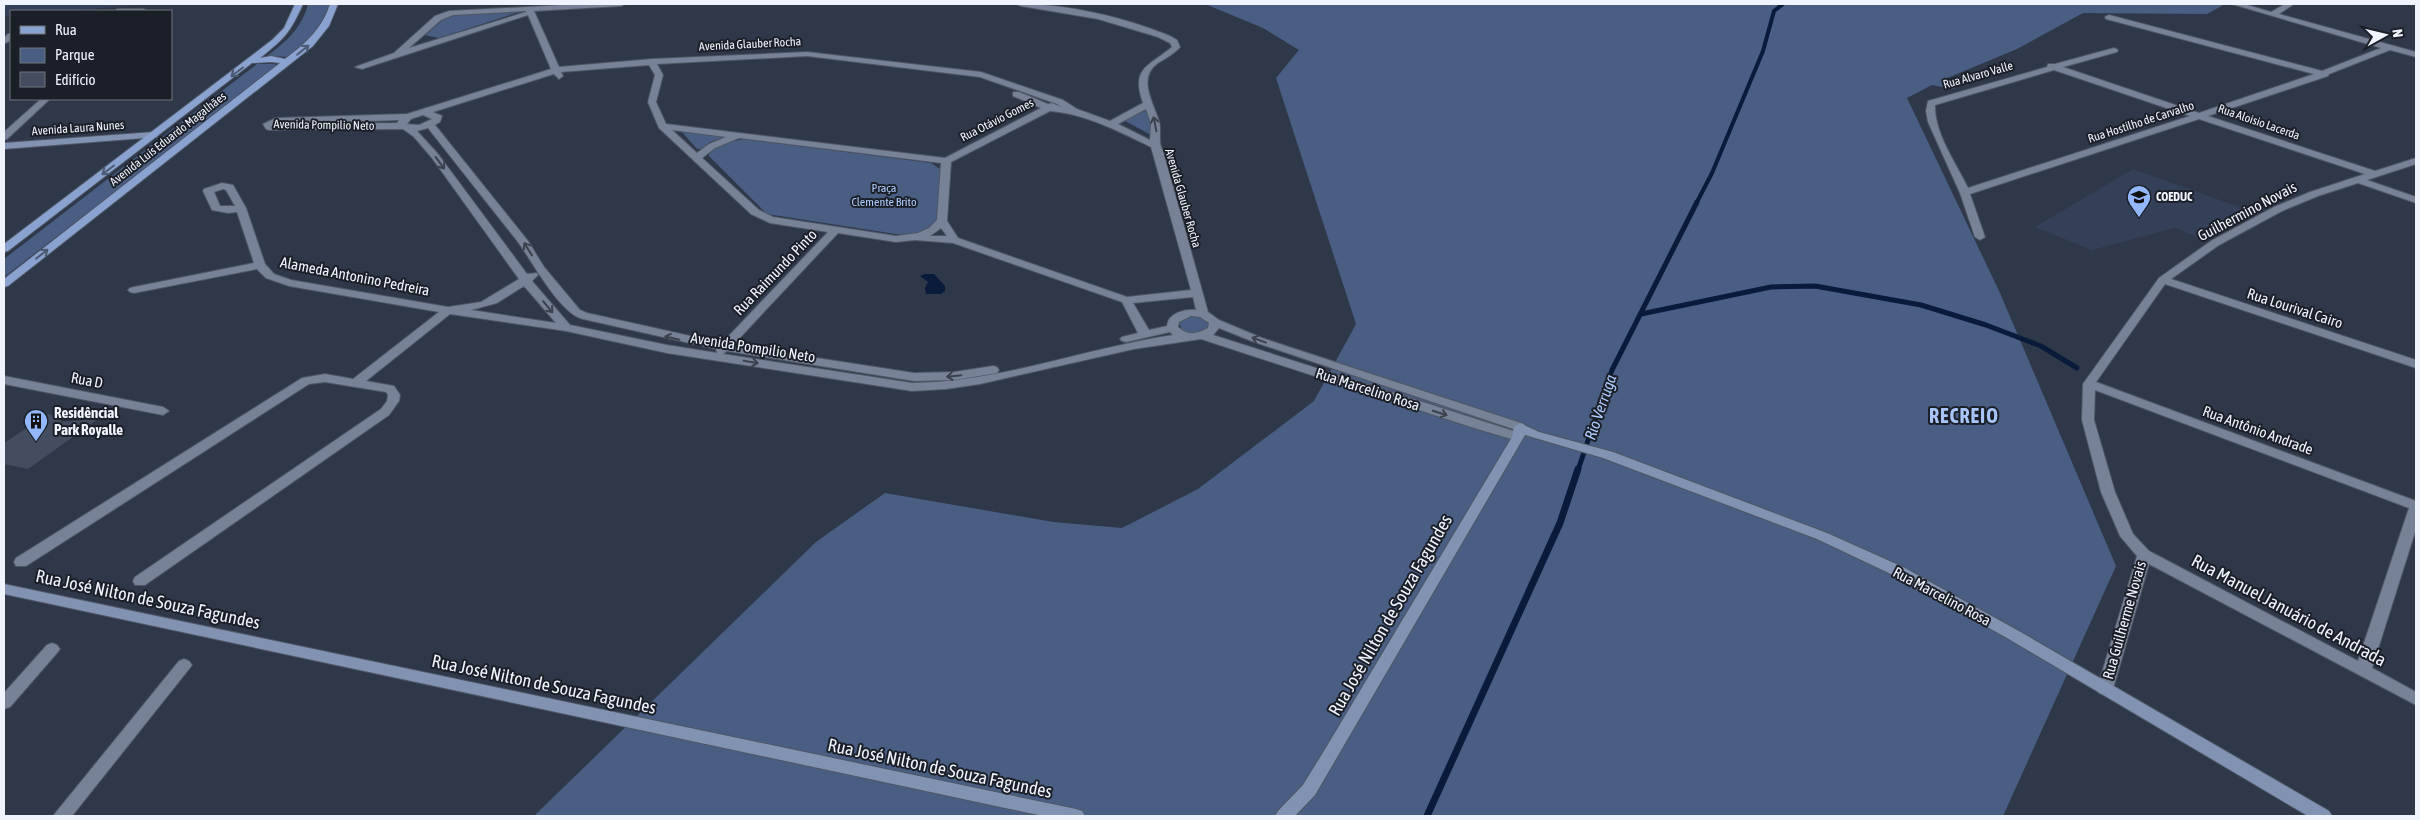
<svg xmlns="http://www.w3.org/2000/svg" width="2420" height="820" font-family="'Asap Condensed',sans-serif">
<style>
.built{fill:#334057}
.green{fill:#4a5e84}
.water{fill:#091a3a}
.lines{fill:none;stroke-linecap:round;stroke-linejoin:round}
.stream-far2{stroke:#091a3a;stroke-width:4}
.stream-far1{stroke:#091a3a;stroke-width:5}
.stream{stroke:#091a3a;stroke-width:7}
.building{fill:#434d5f}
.street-casing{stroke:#4e5665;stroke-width:2}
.secondary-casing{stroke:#4e5665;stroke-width:2}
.primary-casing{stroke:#4e5665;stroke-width:2}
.street{fill:#778296;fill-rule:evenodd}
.secondary{fill:#8192b3;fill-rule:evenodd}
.primary{fill:#8aa2d0;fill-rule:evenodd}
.oneway{stroke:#4d5a73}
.oneway2{stroke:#3b424e}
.labels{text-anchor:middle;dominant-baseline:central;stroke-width:4;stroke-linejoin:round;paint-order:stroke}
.far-street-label{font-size:12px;fill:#eff4fe;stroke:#1b1f27}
.far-park-label{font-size:12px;fill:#b0ccff;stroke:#1b1f27}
.far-poi-label{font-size:12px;font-weight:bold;fill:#eff4fe;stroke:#1b1f27;text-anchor:start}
.street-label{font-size:15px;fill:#eff4fe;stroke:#1b1f27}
.poi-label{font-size:15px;font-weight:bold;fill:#eff4fe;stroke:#1b1f27;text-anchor:start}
.water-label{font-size:16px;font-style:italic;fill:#afcbfd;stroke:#1b1f27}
.near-street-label{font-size:18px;fill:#eff4fe;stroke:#1b1f27}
.district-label{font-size:20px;font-weight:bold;letter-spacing:1px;fill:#a8c4f8;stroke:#1b1f27}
</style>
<rect width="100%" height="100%" fill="#2e3849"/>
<!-- built -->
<g class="built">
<polygon points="4,4 150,4 67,11 11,11 11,16 4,16"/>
<polygon points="2133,169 2242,208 2197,237 2175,228 2092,250 2035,227"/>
</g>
<!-- green -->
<g class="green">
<path d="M 308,4 L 330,4 L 317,31 L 290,57 L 267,56 C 286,42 302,28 308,4 Z"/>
<polygon points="1205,4 2225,4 2207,14 2083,13 2017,49 1945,79 1960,85 1953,89 1932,85 1907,98 2000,293 2116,566 2003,816 534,816 816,542 885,493 1053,522 1122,528 1198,489 1314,401 1356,324 1276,78 1299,50 1263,28"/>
<polygon points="519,12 439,38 425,35 444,19 454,15"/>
<polygon points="257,64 275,64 277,67 4,277 4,259"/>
<polygon points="1144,111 1149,112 1153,134 1151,135 1125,121 1127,118"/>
<polygon points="682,132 727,136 710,142 702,149 697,149"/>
<path d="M 744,139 L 931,163 L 940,169 L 941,175 L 938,222 C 926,232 917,234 902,235 L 767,214 L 709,156 L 710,151 L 728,142 Z"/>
<polygon points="1196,315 1207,318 1212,324 1205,333 1188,334 1182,331 1179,322 1185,317"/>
</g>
<!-- water -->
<polygon class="water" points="925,274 934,274 945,286 945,291 941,294 926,294 925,288 928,282 920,276"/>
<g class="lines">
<!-- stream-far2 -->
<polyline class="stream-far2" points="1696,204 1712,173 1763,51 1774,11 1783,4"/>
<!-- stream-far1 -->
<g class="stream-far1">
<polyline points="1641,314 1771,287 1815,286 1921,305 1986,325 2041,346 2077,368"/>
<polyline points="1578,470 1612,370 1697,202"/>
</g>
<!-- stream -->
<polyline class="stream" points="1427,816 1560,523 1578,469"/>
</g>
<!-- building -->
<polygon class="building" points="48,414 62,417 61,422 98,419 28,469 4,464 4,443"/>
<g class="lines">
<!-- street casing -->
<g class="street-casing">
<g id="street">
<path d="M 582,4 L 625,4 L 621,6 L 534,11 L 559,67 L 652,59 L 807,52 L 981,72 L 1063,100 L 1077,109 L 1110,121 L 1143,103 C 1130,67 1150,66 1172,47 L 1170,43 L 1158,37 L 1098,19 L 1021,6 L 1017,4 C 1068,4 1124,17 1170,36 L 1177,40 L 1180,47 C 1174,54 1166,58 1158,63 C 1137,78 1153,102 1159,121 C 1162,132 1157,142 1163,151 L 1208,312 L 1219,320 L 1262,338 L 1524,424 L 1526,427 L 1520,431 L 1516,430 L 1254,342 L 1219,328 L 1213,335 L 1523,434 L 1524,437 L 1518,441 L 1474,428 L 1201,339 L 1134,349 L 980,384 L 946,389 L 912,391 L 667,353 L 566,331 L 450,314 L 366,381 L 394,386 L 400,395 L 399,401 L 389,415 L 145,585 L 135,585 L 133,581 L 135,577 L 381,409 L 387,401 L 388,395 L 386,392 L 325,382 L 309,384 L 26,566 L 16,566 L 14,562 L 16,558 L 302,378 L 325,374 L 353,379 L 439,312 L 289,286 L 266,278 L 257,269 L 134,293 L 130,292 L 128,290 L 130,288 L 134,287 L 254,263 L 237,212 L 228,213 L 212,210 L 203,191 L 204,189 L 222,183 L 233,185 L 246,208 L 265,264 L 274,274 L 291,280 L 448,307 L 481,302 L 519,279 L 432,158 L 414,137 L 403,129 L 269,130 L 266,129 L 263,124 L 276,118 L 407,114 L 551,69 L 528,15 L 362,69 L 355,67 L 394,53 L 435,16 L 449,11 ZM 526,11 L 526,12 L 409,48 L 441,20 L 453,15 ZM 807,56 L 980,77 L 1057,104 L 1061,107 L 1052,103 L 1048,104 L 1019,92 L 1013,92 L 1013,96 L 1041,108 L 945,158 L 666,124 L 656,102 L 663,75 L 657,64 ZM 649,65 L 655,75 L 648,102 L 659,128 L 751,214 L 770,223 L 828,232 L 722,343 L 587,313 L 580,310 L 544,267 L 528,241 L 435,125 L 440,122 L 442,116 L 433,112 L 554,74 L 559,79 L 563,76 L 561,72 ZM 1146,109 L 1151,124 L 1150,140 L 1118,124 ZM 1050,111 C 1086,114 1118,131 1151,147 L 1191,290 L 1127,297 L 958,238 L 947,221 L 951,162 ZM 423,115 L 432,119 L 419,125 L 407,124 L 411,119 ZM 399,120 L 397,123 L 276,124 L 277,124 ZM 428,128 C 458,166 488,204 518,242 C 532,261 560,314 583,319 L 716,349 L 717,353 L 667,345 L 570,325 L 532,281 L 538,275 L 537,273 L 527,274 L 438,154 L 417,131 ZM 672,130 L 726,137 L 709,144 L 697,153 ZM 739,138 L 941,163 L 937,220 L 929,228 L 918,233 L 896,236 L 773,217 L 759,210 L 702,158 L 715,148 ZM 223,189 L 226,190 L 235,206 L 220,206 L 214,192 ZM 941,228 L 947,236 L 930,236 ZM 838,233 L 896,242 L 915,240 L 953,243 L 1122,302 L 1138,333 L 1122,337 L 1120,339 L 1122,341 L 1126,342 L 1170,332 L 1173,335 C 1086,348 1001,382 912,383 L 723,354 L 727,351 L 914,381 L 954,380 L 997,373 L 999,370 L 997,367 L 993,366 L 954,372 L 914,373 L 733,345 ZM 524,286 L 556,323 L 471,310 L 497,303 ZM 1193,297 L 1196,310 C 1185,309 1168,313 1167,326 L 1149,330 L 1133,303 ZM 1191,316 L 1200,317 L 1209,323 L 1208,328 C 1197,334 1188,336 1178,327 L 1179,322 Z"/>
<path d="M 2232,4 L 2244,4 L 2271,12 L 2285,4 L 2294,4 L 2279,14 L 2416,52 L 2416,57 L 2390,50 L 2329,74 L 2328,76 L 2208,116 L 2375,171 L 2416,158 L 2416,164 L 2367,180 L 2416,197 L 2416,203 L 2358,183 L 2318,196 L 2282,211 L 2219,245 L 2171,279 L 2416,360 L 2416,368 L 2165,284 L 2096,382 L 2416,501 L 2416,529 L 2372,668 L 2416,692 L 2416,705 L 2149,564 L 2113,689 L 2111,693 L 2105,695 L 2099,693 L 2097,689 L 2137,556 L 2120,536 L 2101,492 L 2082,420 L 2083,384 L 2159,278 L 2211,241 L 2274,207 L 2310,192 L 2365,174 L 2199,119 L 1970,194 L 1985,237 L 1980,240 L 1975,237 L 1960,193 L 1928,122 L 1926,111 L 1928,101 L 2047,67 L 2048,64 L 2055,64 L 2114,48 L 2118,50 L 2117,52 L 2063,67 L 2199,113 L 2314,74 L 2106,19 L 2105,17 L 2109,15 L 2322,71 L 2381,48 ZM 2054,70 L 2190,116 L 1968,188 C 1956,163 1934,133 1935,105 ZM 2095,390 L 2409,508 L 2358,661 L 2149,551 L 2133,534 L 2115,492 L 2094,420 Z"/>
<polygon points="117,9 143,9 147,11 116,11"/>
<polygon points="8,34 11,34 11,40 4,44 4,38"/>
<polygon points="41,99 50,99 7,139 4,140 4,132"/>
<polygon points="4,376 163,407 169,411 163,415 4,384"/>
<polygon points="52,643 57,645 60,649 57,653 10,707 4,709 4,693 47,645"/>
<polygon points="184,659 189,661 192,665 189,669 72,816 53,816 179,661"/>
</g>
</g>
<!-- secondary casing -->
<g class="secondary-casing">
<g id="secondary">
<polygon points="154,132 157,133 157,137 4,149 4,143"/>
<polygon points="1520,423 1539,432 1613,452 1827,533 1903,567 2017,630 2329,811 2332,816 2308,816 2007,638 1893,575 1817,539 1603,458 1525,435 1315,795 1295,816 1275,816 1278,811 1303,785 1327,746 1512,437 1514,427"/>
<polygon points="4,584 1076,809 1082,811 1085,816 1043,816 4,594"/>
</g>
</g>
<!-- primary casing -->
<g class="primary-casing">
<path id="primary" d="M 295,4 L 303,4 C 290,33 285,38 260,58 L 271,56 L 285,59 C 306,43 322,29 330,4 L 338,4 L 329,26 L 313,46 L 8,286 L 4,287 L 4,279 L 280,63 L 271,62 L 252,63 L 8,251 L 4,252 L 4,244 L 272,40 L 284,28 Z"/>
</g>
<!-- street -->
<use href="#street" class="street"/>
<!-- secondary -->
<use href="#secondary" class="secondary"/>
<!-- primary -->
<use href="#primary" class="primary"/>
</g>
<!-- one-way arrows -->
<defs><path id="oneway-shaft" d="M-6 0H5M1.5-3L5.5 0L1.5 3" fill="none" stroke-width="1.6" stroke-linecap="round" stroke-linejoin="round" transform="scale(1.25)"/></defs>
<g class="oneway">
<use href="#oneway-shaft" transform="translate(303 50) rotate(-39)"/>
<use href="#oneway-shaft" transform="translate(237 72) rotate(143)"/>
<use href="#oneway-shaft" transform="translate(108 170) rotate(143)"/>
<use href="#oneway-shaft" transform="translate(42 254) rotate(-38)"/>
</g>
<g class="oneway2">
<use href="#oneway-shaft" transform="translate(1155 124) rotate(-101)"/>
<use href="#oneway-shaft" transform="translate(440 163) rotate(54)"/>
<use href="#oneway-shaft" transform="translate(528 249) rotate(-122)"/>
<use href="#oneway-shaft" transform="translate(548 307) rotate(50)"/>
<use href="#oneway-shaft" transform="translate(672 338) rotate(-167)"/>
<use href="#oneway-shaft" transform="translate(1259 340) rotate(-160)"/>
<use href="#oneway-shaft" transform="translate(751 362) rotate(9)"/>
<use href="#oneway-shaft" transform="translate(954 376) rotate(174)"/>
<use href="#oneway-shaft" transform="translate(1440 413) rotate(18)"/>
</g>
<!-- icons -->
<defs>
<g id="school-pin" transform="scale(1.25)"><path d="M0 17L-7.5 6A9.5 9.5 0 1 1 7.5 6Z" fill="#92b7fd" stroke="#1b1f27"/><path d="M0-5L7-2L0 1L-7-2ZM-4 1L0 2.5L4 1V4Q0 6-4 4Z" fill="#111"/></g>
<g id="building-pin" transform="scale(1.25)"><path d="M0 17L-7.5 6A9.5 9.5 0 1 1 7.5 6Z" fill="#92b7fd" stroke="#1b1f27"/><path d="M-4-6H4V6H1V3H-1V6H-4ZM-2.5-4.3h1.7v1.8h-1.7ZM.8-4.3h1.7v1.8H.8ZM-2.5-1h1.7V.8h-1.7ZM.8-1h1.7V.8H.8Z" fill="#111"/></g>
</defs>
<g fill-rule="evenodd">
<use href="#school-pin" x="2139" y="197"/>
<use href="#building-pin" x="36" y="421"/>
</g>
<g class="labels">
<!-- far-street labels -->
<g class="far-street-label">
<text transform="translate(750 44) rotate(-3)">Avenida Glauber Rocha</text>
<text transform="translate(1978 75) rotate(-16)">Rua Alvaro Valle</text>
<text transform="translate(997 120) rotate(-27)">Rua Otávio Gomes</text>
<text transform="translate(2141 122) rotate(-18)">Rua Hostilho de Carvalho</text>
<text transform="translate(2259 122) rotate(19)">Rua Aloisio Lacerda</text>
<text transform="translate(324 125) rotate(1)">Avenida Pompilio Neto</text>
<text transform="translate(78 128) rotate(-4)">Avenida Laura Nunes</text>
<text transform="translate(168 139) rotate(-38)">Avenida Luís Eduardo Magalhães</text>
<text transform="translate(1183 198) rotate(74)">Avenida Glauber Rocha</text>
</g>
<!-- far-park labels -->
<g class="far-park-label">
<text x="884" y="188">Praça<tspan x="884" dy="14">Clemente Brito</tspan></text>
</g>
<!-- far-poi labels -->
<g class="far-poi-label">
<text x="2156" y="197">COEDUC</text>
</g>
<!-- street labels -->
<g class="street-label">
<text transform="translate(2247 211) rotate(-28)">Guilhermino Novais</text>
<text transform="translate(775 272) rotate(-46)">Rua Raimundo Pinto</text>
<text transform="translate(355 276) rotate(11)">Alameda Antonino Pedreira</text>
<text transform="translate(2295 308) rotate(18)">Rua Lourival Cairo</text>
<text transform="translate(753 347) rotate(9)">Avenida Pompilio Neto</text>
<text transform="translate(87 380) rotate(11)">Rua D</text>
<text transform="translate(1368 389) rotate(18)">Rua Marcelino Rosa</text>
<text transform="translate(2258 430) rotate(20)">Rua Antônio Andrade</text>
<text transform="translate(1942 596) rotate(28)">Rua Marcelino Rosa</text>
<text transform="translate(2124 620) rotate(-74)">Rua Guilherme Novais</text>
</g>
<!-- poi labels -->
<g class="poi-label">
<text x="54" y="412">Residêncial<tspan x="54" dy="17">Park Royalle</tspan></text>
</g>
<!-- water labels -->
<g class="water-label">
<text transform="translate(1600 407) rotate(-71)">Rio Verruga</text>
</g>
<!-- near-street labels -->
<g class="near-street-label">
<text transform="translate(148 599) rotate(12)">Rua José Nilton de Souza Fagundes</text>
<text transform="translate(2289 610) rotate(28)">Rua Manuel Januário de Andrada</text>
<text transform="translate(1390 615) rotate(-60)">Rua José Nilton de Souza Fagundes</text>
<text transform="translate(544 684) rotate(12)">Rua José Nilton de Souza Fagundes</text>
<text transform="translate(940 768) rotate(12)">Rua José Nilton de Souza Fagundes</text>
</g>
<!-- district labels -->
<g class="district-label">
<text x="1964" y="415">RECREIO</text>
</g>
</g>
<!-- border -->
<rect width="2420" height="820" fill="none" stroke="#eff4fe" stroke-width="10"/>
<!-- legend -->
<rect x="10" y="10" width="162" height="90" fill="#1b1f27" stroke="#70747d"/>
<rect x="20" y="26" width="25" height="8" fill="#8aa2d0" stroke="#70747d"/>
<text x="55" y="35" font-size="15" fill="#eff4fe">Rua</text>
<rect x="20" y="48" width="25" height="15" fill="#4a5e84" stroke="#70747d"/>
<text x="55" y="60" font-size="15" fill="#eff4fe">Parque</text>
<rect x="20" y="72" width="25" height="15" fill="#434d5f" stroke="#70747d"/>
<text x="55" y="85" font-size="15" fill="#eff4fe">Edifício</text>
<!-- north arrow -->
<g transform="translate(2385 35) rotate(82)" stroke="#1b1f27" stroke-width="4" paint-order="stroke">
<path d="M0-4L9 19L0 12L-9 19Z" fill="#eff4fe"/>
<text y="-8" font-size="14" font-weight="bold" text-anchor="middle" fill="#eff4fe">N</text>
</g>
</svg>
